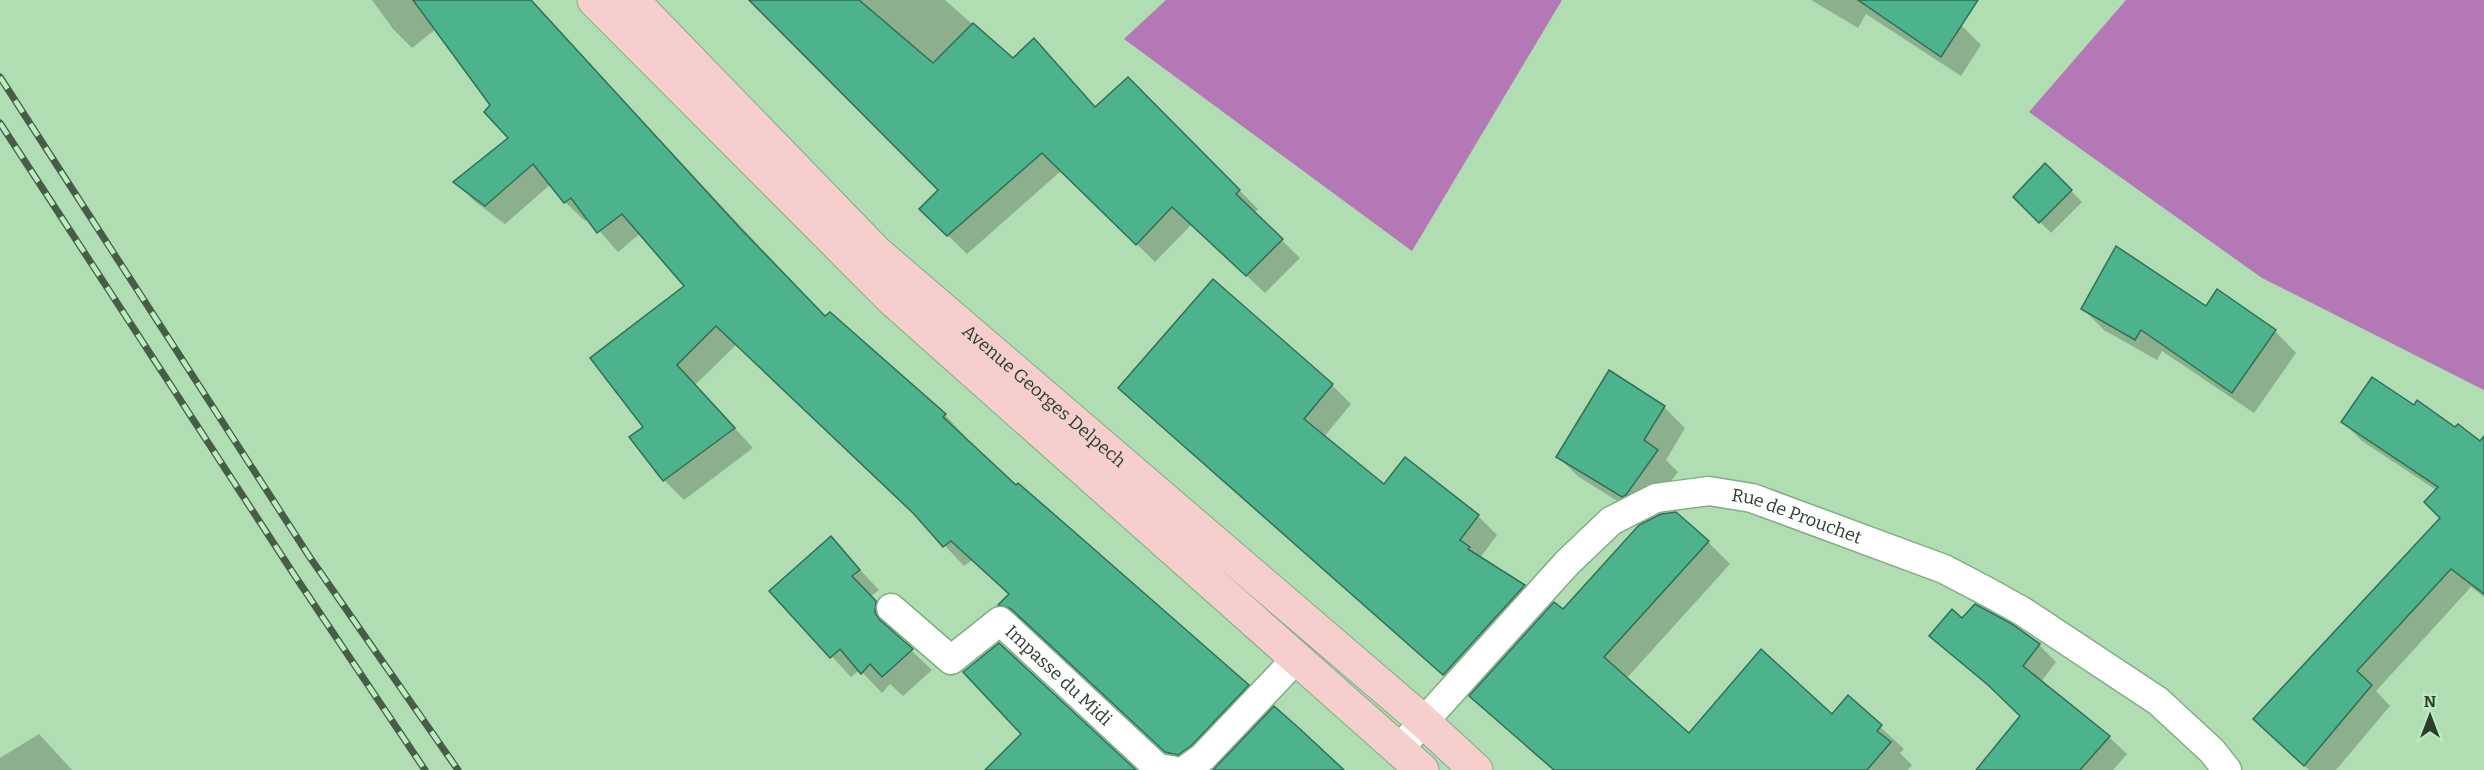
<svg xmlns="http://www.w3.org/2000/svg" width="2484" height="770" font-family="Bitter,serif">
<style>
.forest{fill:#b478b7}
.shadow{fill:#0003}
.building{fill:#4cb38c;stroke:#316f57;stroke-width:1.5}
.lines{fill:none;stroke-linecap:round;stroke-linejoin:round}
.lane-casing{stroke:#82ad84;stroke-width:31}
.secondary-casing{stroke:#82ad84;stroke-width:35}
.lane{stroke:#fff;stroke-width:28}
.secondary{stroke:#f6cecc;stroke-width:33}
.rail-casing{stroke:#465d47;stroke-width:7}
.rail{stroke:#bdeabe;stroke-width:4.5;stroke-dasharray:14;stroke-linecap:butt}
.labels{text-anchor:middle;dominant-baseline:central;stroke-width:4.5;stroke-linejoin:round;paint-order:stroke}
.street-label{font-size:18px;fill:#2c3e2d;stroke:#bdeabe}
</style>
<rect width="100%" height="100%" fill="#b0ddb1"/>
<!-- forest -->
<g class="forest">
<polygon points="1166,0 1562,0 1412,251 1124,39"/>
<polygon points="2126,0 2484,0 2484,390 2262,278 2029,112"/>
</g>
<!-- shadow -->
<g class="shadow">
<polygon points="372,0 530,0 826,318 830,314 945,415 964,435 962,436 1016,487 1248,686 1267,705 1185,770 1032,628 1019,624 1000,605 1010,595 972,560 964,566 920,519 737,344 695,385 753,448 684,500 664,480 631,437 645,427 686,286 641,233 618,252 588,218 585,221 565,202 551,184 505,224 474,201 455,182 510,138 492,106 436,29 412,48 393,29"/>
<polygon points="771,0 945,0 1013,60 1034,40 1096,108 1128,79 1258,209 1254,213 1300,258 1265,293 1192,224 1155,262 1062,170 967,254 921,209 940,190"/>
<polygon points="1811,0 1925,0 1961,25 1981,45 1961,76 1866,14 1858,28"/>
<polygon points="2046,165 2082,202 2051,233 2015,197"/>
<polygon points="2206,308 2275,331 2296,353 2254,413 2162,351 2157,360 2104,330 2083,309"/>
<polygon points="1609,372 1664,407 1685,428 1666,460 1678,472 1643,517 1579,477 1558,457"/>
<polygon points="1332,385 1351,404 1324,437 1384,486 1478,516 1497,535 1480,558 1524,586 1544,605 1464,693 1120,388"/>
<polygon points="2414,407 2484,447 2484,597 2471,587 2376,691 2390,706 2336,770 2309,770 2274,738 2442,518 2436,490 2362,441 2343,422"/>
<polygon points="830,538 879,590 871,596 896,623 896,636 932,670 903,696 890,684 882,693 860,670 851,677 771,591"/>
<polygon points="1708,542 1730,564 1626,679 1689,735 1832,717 1848,697 1904,749 1900,753 1912,765 1908,770 1553,770 1471,696 1564,611"/>
<polygon points="1963,620 2039,645 2056,662 2041,682 2109,737 2127,754 2113,770 2003,770 2022,716 1931,636"/>
<polygon points="39,734 72,770 0,770 0,758"/>
</g>
<!-- building -->
<g class="building">
<polygon points="413,0 531,0 739,227 825,316 830,312 946,414 943,417 1016,485 1018,483 1071,529 1249,685 1192,745 1178,755 1165,752 1011,609 998,605 1009,594 951,541 943,547 914,514 716,326 677,365 735,428 663,481 629,437 643,427 590,358 684,286 622,214 597,233 571,198 564,203 533,164 485,206 453,182 508,138 484,112 490,105"/>
<polygon points="749,0 859,0 933,63 973,23 1013,58 1034,38 1095,107 1128,77 1240,190 1236,194 1283,239 1246,276 1172,207 1136,245 1042,153 947,236 919,209 938,190"/>
<polygon points="1858,0 1978,0 1941,57"/>
<polygon points="2045,163 2072,190 2039,223 2013,197"/>
<polygon points="2116,246 2206,306 2217,289 2276,330 2232,393 2141,330 2135,340 2081,309"/>
<polygon points="1213,279 1333,384 1304,419 1384,484 1405,457 1479,515 1460,540 1470,547 1468,549 1525,585 1443,675 1118,388"/>
<polygon points="1609,370 1665,406 1644,440 1658,450 1626,495 1622,497 1556,457"/>
<polygon points="2372,377 2414,405 2417,400 2455,427 2458,424 2480,441 2484,436 2484,594 2451,569 2357,671 2372,685 2304,766 2253,719 2440,518 2424,502 2438,487 2341,422"/>
<polygon points="1676,512 1709,541 1604,657 1689,733 1761,649 1832,714 1848,695 1882,725 1877,731 1891,742 1867,770 1554,770 1469,696 1554,602 1563,609 1639,525 1661,514"/>
<polygon points="831,536 860,570 852,576 876,601 875,613 880,620 913,649 882,677 870,664 861,674 840,649 830,658 769,591"/>
<polygon points="1975,604 2012,624 2040,644 2023,666 2110,736 2080,770 1976,770 2020,716 1988,685 1929,636 1952,609 1962,618"/>
<polygon points="999,643 1136,770 985,770 1021,734 963,672"/>
<polygon points="1274,706 1300,729 1344,770 1213,770"/>
</g>
<g class="lines">
<!-- lane casing -->
<g class="lane-casing">
<g id="lane">
<path id="s1" d="M 891,608 L 951,660 L 1000,621 L 1158,768 L 1172,770"/>
<path id="s2" d="M 1399,749 L 1567,563 L 1611,521 L 1656,498 L 1709,491 L 1752,498 L 1944,569 L 1986,591 L 2022,611 L 2158,701 L 2212,751 L 2227,770"/>
<polyline points="1185,770 1203,757 1297,658"/>
</g>
</g>
<!-- secondary casing -->
<g class="secondary-casing">
<g id="secondary">
<polyline points="594,0 893,300 1422,770"/>
<path id="s3" d="M 632,0 L 876,252 L 1423,721 L 1476,770"/>
</g>
</g>
<!-- lane -->
<use href="#lane" class="lane"/>
<!-- secondary -->
<use href="#secondary" class="secondary"/>
<!-- rail casing -->
<g class="rail-casing">
<g id="rail">
<polyline points="0,77 309,556 458,770"/>
<polyline points="0,123 293,573 425,770"/>
</g>
</g>
<!-- rail -->
<use href="#rail" class="rail"/>
</g>
<g class="labels">
<!-- street labels -->
<g class="street-label">
<text stroke="none"><textPath href="#s3" startOffset="572">Avenue Georges Delpech</textPath></text>
<text stroke="none"><textPath href="#s2" startOffset="507">Rue de Prouchet</textPath></text>
<text stroke="none"><textPath href="#s1" startOffset="222">Impasse du Midi</textPath></text>
</g>
</g>
<!-- north arrow -->
<g transform="translate(2430 716)" stroke="#bdeabe" stroke-width="4.5" paint-order="stroke">
<path d="M0-4.5L10 22L0 15L-10 22Z" fill="#2c3e2d"/>
<text y="-9" font-size="16" font-weight="bold" text-anchor="middle" fill="#2c3e2d">N</text>
</g>
</svg>
